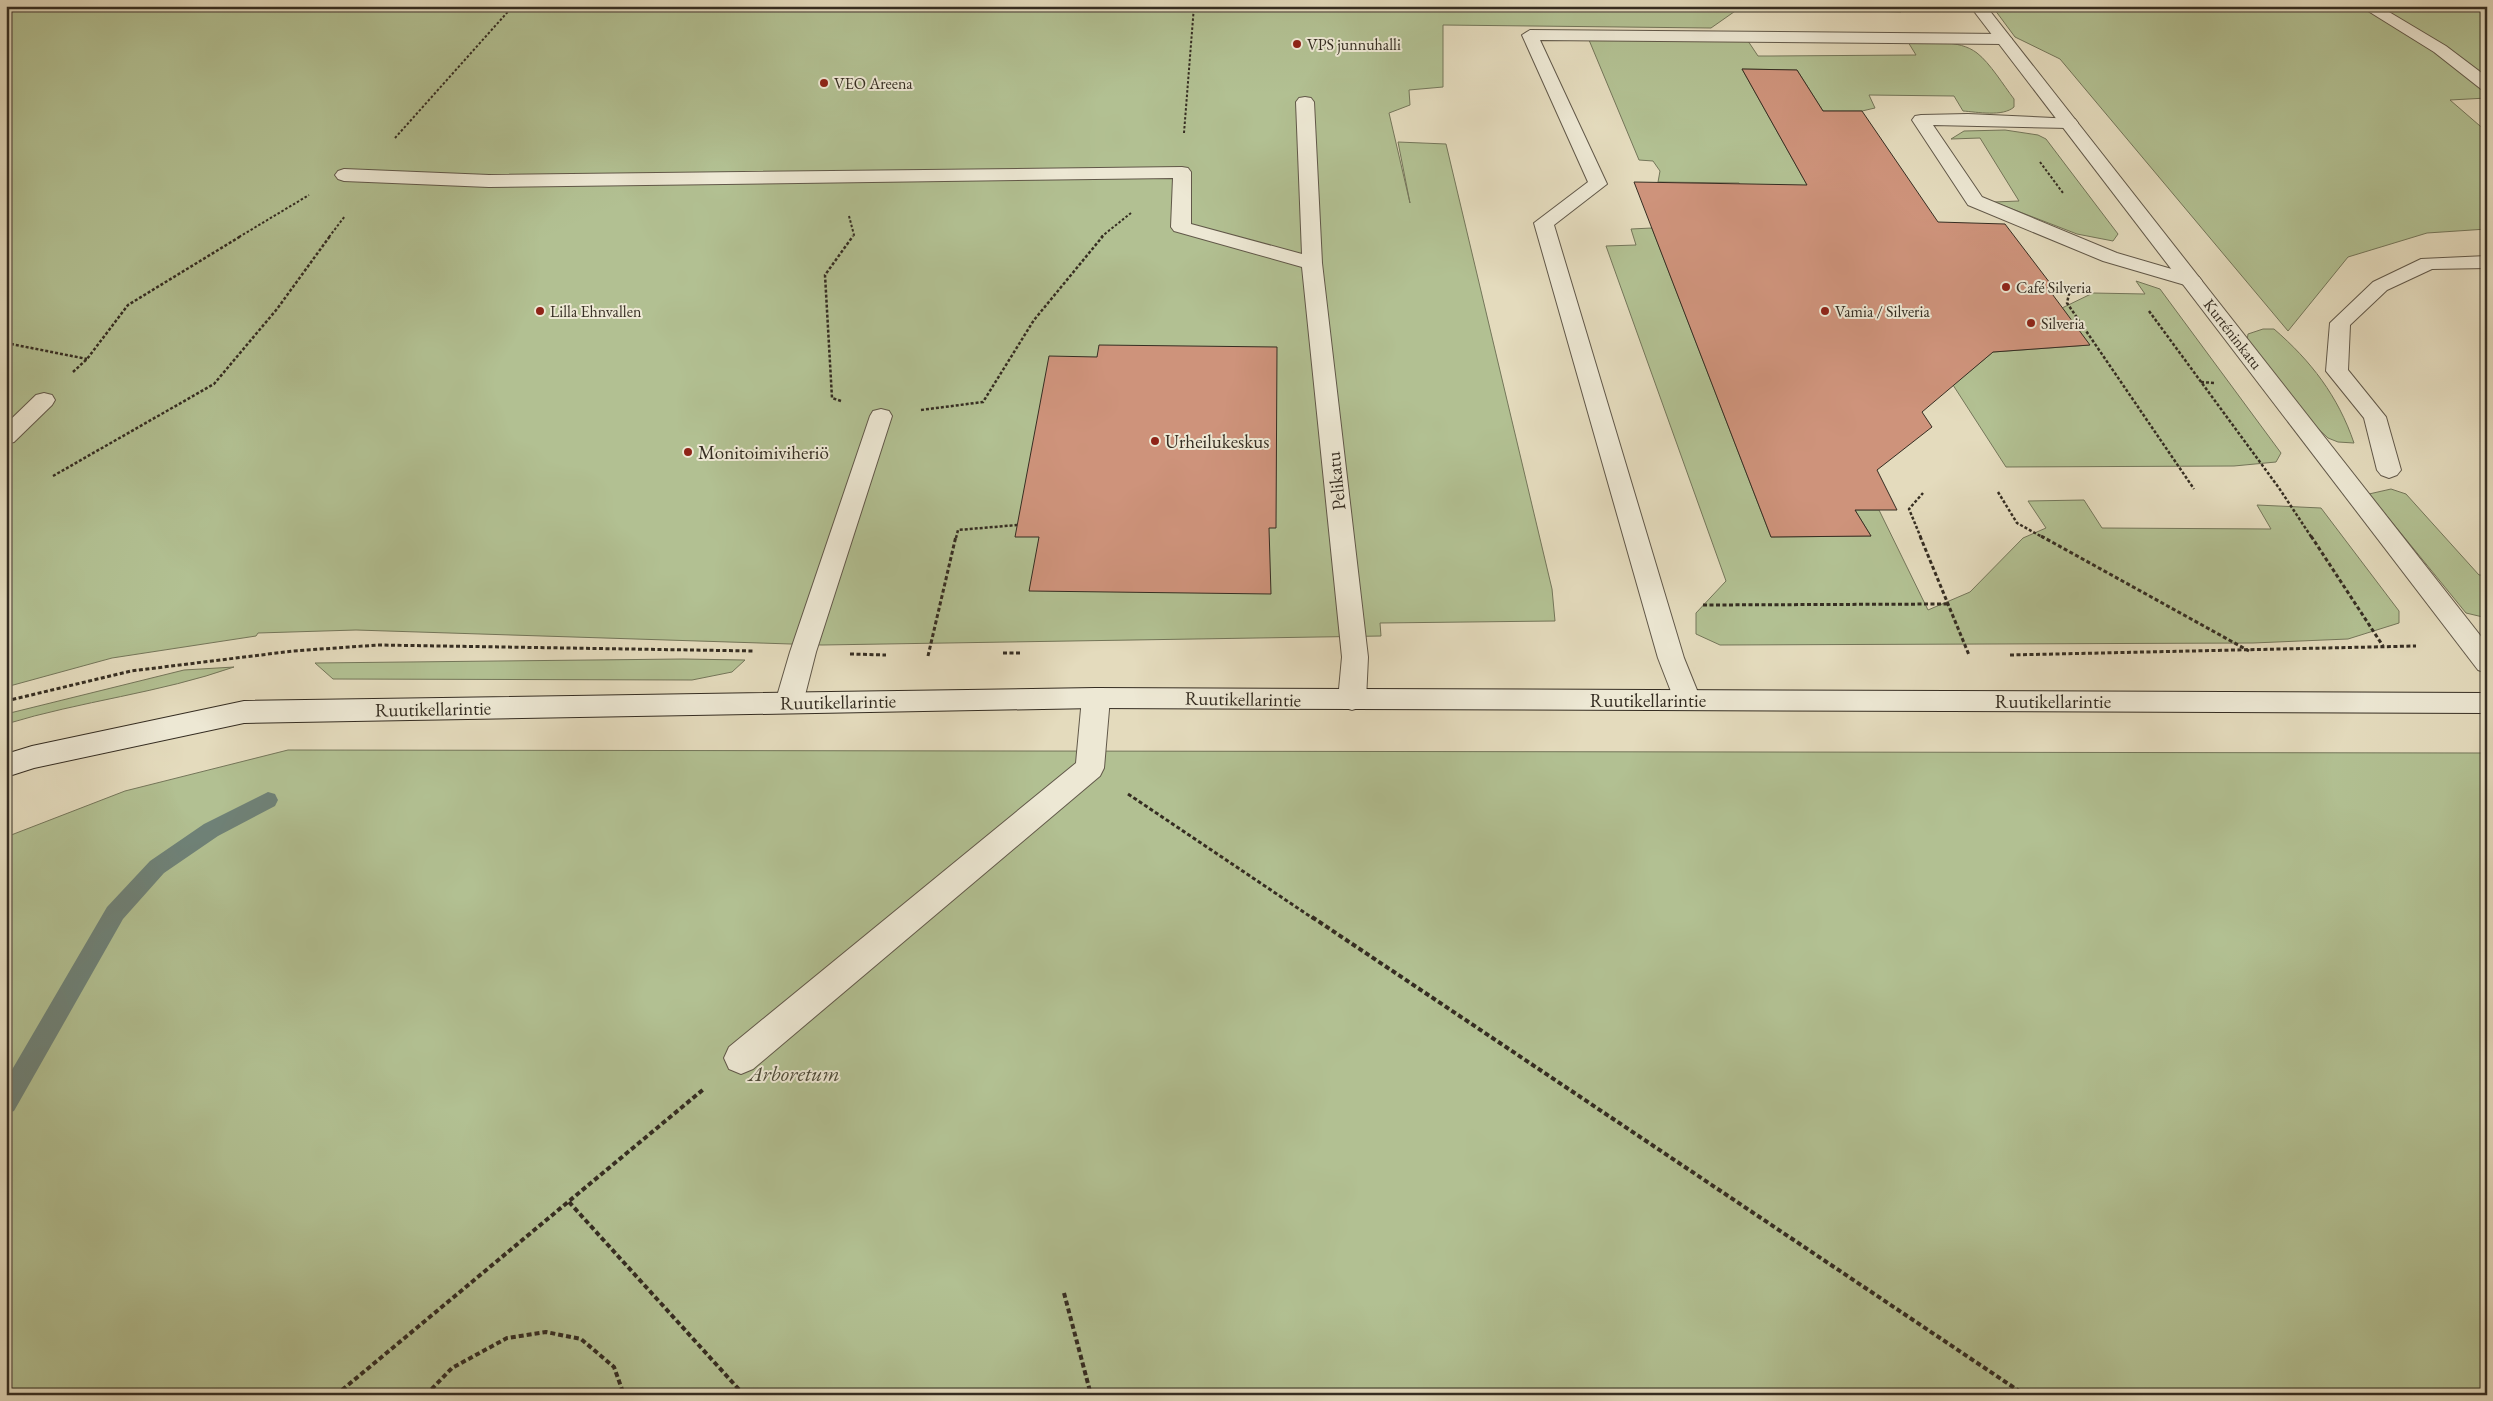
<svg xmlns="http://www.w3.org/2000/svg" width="2493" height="1401" font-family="'EB Garamond',serif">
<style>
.green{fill:#b2c092;stroke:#74765a}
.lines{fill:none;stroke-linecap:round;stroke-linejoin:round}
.stream{fill:#6f8278;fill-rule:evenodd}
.building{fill:#ce937b;stroke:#352d22}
.lane-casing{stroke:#615849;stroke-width:2}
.street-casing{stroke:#615849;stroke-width:2}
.secondary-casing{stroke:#352d22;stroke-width:2}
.path-far3{stroke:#352d22;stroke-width:2;stroke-dasharray:2.5 2;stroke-linecap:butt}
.path-far2{stroke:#352d22;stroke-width:2.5;stroke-dasharray:3 2;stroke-linecap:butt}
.path-far1{stroke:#352d22;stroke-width:3;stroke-dasharray:4 2.5;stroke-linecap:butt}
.path{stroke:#352d22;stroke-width:4;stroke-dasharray:5 3;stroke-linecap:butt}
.lane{fill:#ede8d4;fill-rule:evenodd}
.street{fill:#ede8d4;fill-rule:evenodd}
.secondary{fill:#ede8d4;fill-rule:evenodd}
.poi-dot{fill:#8f2418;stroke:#ede8d4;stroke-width:2}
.labels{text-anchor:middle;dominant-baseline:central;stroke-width:4;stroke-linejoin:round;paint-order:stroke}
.far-poi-label{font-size:16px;fill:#352d22;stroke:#ede8d4;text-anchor:start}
.far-street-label{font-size:16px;fill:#352d22;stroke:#ede8d4}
.poi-label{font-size:19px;fill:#352d22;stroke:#ede8d4;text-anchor:start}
.street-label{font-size:19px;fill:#352d22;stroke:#ede8d4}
.near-park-label{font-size:22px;font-style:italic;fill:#4e4a38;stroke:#ede8d4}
</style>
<rect width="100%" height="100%" fill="#e4dbbd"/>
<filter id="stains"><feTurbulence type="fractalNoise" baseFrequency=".004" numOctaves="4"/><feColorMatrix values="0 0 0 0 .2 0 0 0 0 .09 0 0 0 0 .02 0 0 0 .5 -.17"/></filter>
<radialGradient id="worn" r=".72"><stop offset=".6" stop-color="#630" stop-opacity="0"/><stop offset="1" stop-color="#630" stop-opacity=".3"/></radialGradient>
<!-- green -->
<g class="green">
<polygon points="6,6 1901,6 1901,12 1741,7 1711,28 1443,25 1443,87 1409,90 1410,105 1389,113 1410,203 1398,142 1446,144 1552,589 1555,621 1380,623 1381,636 822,645 356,630 258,633 256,636 112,658 6,687"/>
<polygon points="1992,6 2487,6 2487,98 2450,100 2487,132 2487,229 2427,233 2348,257 2288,331 2060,59 2015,37"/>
<path d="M 1589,40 L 1748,41 L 1758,56 L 1771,56 L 1916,55 L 1908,42 C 1929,43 1959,39 1977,53 C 1990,63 2004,86 2014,99 L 2014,107 C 2003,117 1977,112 1963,111 L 1954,96 L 1869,95 L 1875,108 L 1862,111 L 1823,111 L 1797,70 L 1742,69 L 1829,224 L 1758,224 L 1739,183 L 1658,182 L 1660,171 L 1653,161 L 1639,160 Z"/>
<polygon points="2005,130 2038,135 2046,139 2118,234 2113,241 2077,234 1994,202 2019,201 1980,138 1951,139 1964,131"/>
<polygon points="1652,228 1771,537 1871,536 1855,510 1879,510 1928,610 1970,592 2023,538 2046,528 2028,501 2084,500 2102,528 2271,529 2257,505 2321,508 2399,611 2399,623 2348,639 2253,643 1720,645 1696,634 1696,613 1726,581 1606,246 1636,245 1631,229"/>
<polygon points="2136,281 2160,289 2281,453 2276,462 2234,466 2006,467 1953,385 1993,352 2089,345 2062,308 2093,293 2145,294"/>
<path d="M 2263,329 L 2274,329 C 2311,361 2338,396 2354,443 L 2338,442 L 2328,438 L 2311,422 L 2247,341 L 2248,334 Z"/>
<polygon points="2391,489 2406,494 2479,575 2487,575 2487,618 2466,613 2369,494"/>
<polygon points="683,659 745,660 732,672 692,680 333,679 315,663"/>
<path d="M 234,667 C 160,693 81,701 6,724 L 6,714 L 184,670 Z"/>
<polygon points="288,750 2487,753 2487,1395 6,1395 6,837 125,791"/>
</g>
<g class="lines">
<!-- stream -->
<polygon class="stream" points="268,792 275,794 278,800 275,806 218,836 164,873 123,919 14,1111 6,1114 6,1080 107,907 150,861 204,824"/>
</g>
<!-- building -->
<g class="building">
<polygon points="1742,69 1797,70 1823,111 1862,111 1938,222 2005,224 2053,287 2047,287 2090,345 1993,352 1922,412 1932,427 1877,470 1897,510 1855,510 1871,536 1771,537 1634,182 1807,185"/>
<polygon points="1099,345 1277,347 1276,528 1269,528 1271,594 1029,591 1039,537 1015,537 1049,356 1097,357"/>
</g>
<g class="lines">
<!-- lane casing -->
<g class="lane-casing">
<g id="lane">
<polygon points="2360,6 2379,6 2446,46 2487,77 2487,90 2481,89 2434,52"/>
<polygon points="1530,30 2004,34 2012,39 2004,44 1540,40 1607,184 1554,225 1684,658 1701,700 1697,707 1687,710 1677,707 1658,658 1534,223 1588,182 1522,35"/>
<polygon points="1305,97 1311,98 1314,102 1322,263 1368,657 1366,700 1362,707 1352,710 1342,707 1338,700 1342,657 1302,267 1174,231 1171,227 1173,178 489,187 344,181 338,179 335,175 338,171 344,169 489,175 1182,167 1188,168 1191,172 1191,224 1302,254 1296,102 1299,98"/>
<polygon points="1968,114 2075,119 2078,123 2075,127 2069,128 1933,125 1982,197 2117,253 2199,277 2202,281 2199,285 2192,287 2185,285 2103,261 1968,205 1912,120 1915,116 1921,115"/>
<polygon points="2487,256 2487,268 2432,269 2387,290 2350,325 2348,370 2386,417 2401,470 2397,475 2389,478 2381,475 2377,470 2364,418 2326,371 2330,323 2373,282 2421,259"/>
<polygon points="44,393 52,395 55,400 52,405 14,442 6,444 6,424 36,395"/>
<polygon points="881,409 889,411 892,416 816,652 803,703 799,710 789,713 779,710 775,703 790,652 870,416 873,411"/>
<polygon points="1096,688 1106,691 1110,698 1104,768 1100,776 753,1069 741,1074 729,1069 724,1058 729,1047 1076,763 1082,698 1086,691"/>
</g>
</g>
<!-- street casing -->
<g class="street-casing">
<polygon id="street" points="1970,6 1986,6 2487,644 2487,673 2478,670"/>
</g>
<!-- secondary casing -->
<g class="secondary-casing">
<polygon id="secondary" points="1096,688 2487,693 2487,713 1096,708 244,723 34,768 6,777 6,754 32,746 244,701"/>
</g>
<!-- path-far3 -->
<g class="path-far3">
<polyline points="1184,133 1194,6"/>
<polyline points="395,138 513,6"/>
<polyline points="2040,162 2063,193"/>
<polyline points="849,216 854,235 852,237"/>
<polyline points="239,237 309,195"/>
<polyline points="329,237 345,216"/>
<polyline points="1101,237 1131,213"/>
</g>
<!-- path-far2 -->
<g class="path-far2">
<polyline points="2085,291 2069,294 2067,303 2194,489"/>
<polyline points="2149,311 2279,488 2312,538"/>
<polyline points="6,343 87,359"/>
<polyline points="73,372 87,359 128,305 241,236"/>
<polyline points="2201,382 2214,383"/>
<polyline points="841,401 832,398 825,275 853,236"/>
<polyline points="921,410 983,402 1034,320 1103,236"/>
<polyline points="53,476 214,384 277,309 330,236"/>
<polyline points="1998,492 2017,523 2044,538"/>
<polyline points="956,538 958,530 1017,525"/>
<polyline points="1921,538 1909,509 1923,493"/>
</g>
<!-- path-far1 -->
<g class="path-far1">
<polyline points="1920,536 1969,655"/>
<polyline points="2041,536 2249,651"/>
<polyline points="2311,536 2383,646"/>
<polyline points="1703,605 1948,604"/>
<polyline points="1003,653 1021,653"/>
<polyline points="850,654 886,655"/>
<polyline points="2010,655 2416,646"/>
<polyline points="928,656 956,536"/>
<polyline points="6,701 131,671 293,651 378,645 754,651"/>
<polyline points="1128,794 1314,919"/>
</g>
<!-- path -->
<g class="path">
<polyline points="1312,917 2025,1395"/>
<polyline points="569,1202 744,1395"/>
<polyline points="1064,1293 1091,1395"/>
<polyline points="336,1395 705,1088"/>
<polyline points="426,1395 452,1368 507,1338 546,1332 581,1339 614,1367 624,1395"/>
</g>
<!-- lane -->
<use href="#lane" class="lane"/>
<!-- street -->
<use href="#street" class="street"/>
<!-- secondary -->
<use href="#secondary" class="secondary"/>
</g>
<!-- markers -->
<g class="poi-dot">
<circle cx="1297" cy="44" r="5"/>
<circle cx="824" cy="83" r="5"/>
<circle cx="2006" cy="287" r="5"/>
<circle cx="540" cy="311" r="5"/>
<circle cx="1825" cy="311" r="5"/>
<circle cx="2031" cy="323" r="5"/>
<circle cx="1155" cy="441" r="5"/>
<circle cx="688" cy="452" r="5"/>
</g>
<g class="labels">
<!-- far-poi labels -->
<g class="far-poi-label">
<text x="1307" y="44">VPS junnuhalli</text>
<text x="834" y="83">VEO Areena</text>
<text x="2016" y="287">Café Silveria</text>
<text x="550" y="311">Lilla Ehnvallen</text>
<text x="1835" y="311">Vamia / Silveria</text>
<text x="2041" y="323">Silveria</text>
</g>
<!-- far-street labels -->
<g class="far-street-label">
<text transform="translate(2233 334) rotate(52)">Kurténinkatu</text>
</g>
<!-- poi labels -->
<g class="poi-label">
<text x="1165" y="441">Urheilukeskus</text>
<text x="698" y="452">Monitoimiviheriö</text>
</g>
<!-- street labels -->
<g class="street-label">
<text transform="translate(1336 481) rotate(-96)">Pelikatu</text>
<text transform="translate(1243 699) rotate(1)">Ruutikellarintie</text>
<text x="1648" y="700">Ruutikellarintie</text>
<text x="2053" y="701">Ruutikellarintie</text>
<text transform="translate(838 702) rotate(-1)">Ruutikellarintie</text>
<text transform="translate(433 709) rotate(-1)">Ruutikellarintie</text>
</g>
<!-- near-park labels -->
<g class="near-park-label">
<text x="794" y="1073">Arboretum</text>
</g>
</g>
<!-- margin -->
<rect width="2493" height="1401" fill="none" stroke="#e4dbbd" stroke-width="25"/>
<rect x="8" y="8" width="2478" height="1386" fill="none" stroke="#352d22" stroke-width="2.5"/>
<rect x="12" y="12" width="2468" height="1376" fill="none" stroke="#352d22"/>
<rect width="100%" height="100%" filter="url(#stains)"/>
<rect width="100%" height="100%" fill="url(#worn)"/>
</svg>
